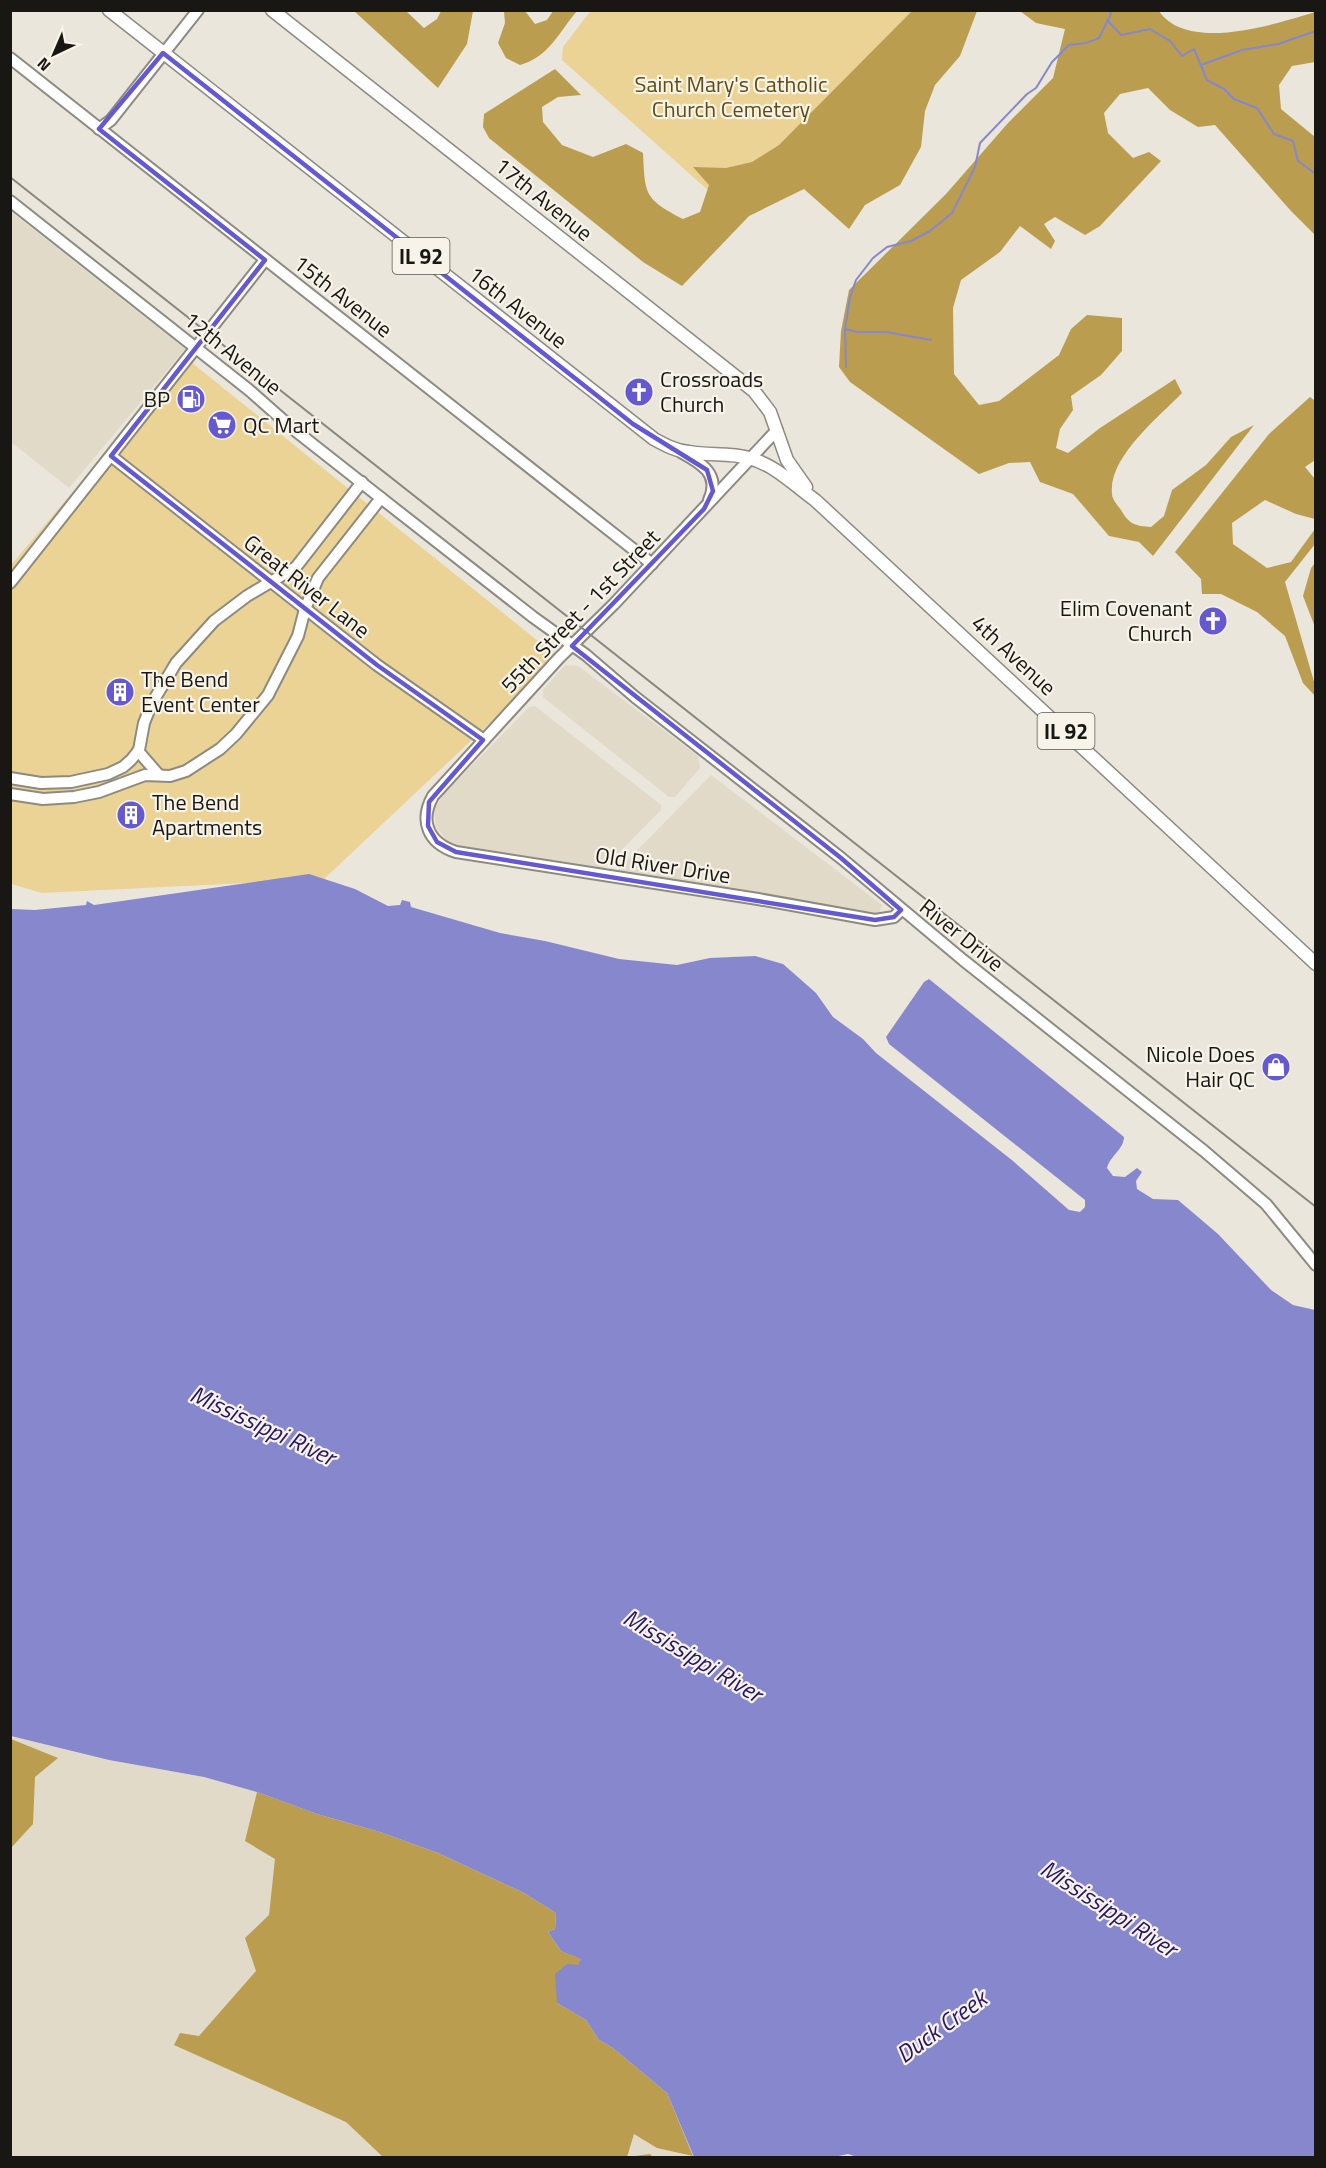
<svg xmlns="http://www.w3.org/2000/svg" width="1326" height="2168" font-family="'Titillium Web',sans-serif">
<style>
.built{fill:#e1dac9}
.green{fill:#ebd396}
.forest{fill:#ba9d4f}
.water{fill:#8687cd}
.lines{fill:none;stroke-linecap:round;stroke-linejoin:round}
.stream{stroke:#8687cd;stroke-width:2}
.tertiary-casing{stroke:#8d8a80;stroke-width:14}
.primary-casing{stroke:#8d8a80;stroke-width:15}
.tertiary{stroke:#fff;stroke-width:10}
.primary{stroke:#fff;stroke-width:12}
.rail{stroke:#89867f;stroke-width:2}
.marked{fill:none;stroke:#6559d2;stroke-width:4.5;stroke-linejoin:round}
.labels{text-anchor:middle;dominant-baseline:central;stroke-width:4.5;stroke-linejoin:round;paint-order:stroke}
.shield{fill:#f7f3e8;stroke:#5b5953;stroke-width:1.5}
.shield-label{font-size:21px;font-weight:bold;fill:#181713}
.park-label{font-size:22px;fill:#614d10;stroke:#f7f3e8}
.street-label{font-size:22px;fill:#181713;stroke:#f7f3e8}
.poi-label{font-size:22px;fill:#181713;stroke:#f7f3e8;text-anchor:start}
.water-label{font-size:24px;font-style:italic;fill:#261668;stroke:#f7f3e8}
</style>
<rect width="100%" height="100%" fill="#eae6db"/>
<!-- built -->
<g class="built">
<polygon points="10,211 185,349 69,488 11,442"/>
<polygon points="565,665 578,666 698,756 700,768 675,797 669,797 543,697 543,690"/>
<polygon points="535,706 661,805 661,810 601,871 450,844 436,827 434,810 443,795 529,707"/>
<polygon points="711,775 882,905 878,916 743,891 616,872"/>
<polygon points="11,1736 109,1760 204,1777 257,1792 317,1814 694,2158 11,2158"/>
</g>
<!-- green -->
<g class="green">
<path d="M 591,11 L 931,11 L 737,216 L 562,60 L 563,47 C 573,35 581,22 591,11 Z"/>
<polygon points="186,358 559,658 324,879 42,893 11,884 11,565"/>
</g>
<!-- forest -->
<g class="forest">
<polygon points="354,11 406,11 424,28 437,19 441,11 473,11 467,44 438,88"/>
<path d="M 504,11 L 525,11 L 535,24 L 547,20 L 553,11 L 577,11 C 559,32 549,57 520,65 L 506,58 L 498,43 L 505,23 Z"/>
<path d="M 912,11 L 977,11 L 960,56 L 935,85 L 925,111 L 921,147 L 900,185 L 865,205 L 849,229 L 804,189 L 749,216 L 682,286 L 643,262 L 489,138 L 483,127 L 484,114 L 555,69 L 581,95 L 558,97 L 542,107 L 543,122 L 562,145 L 593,157 L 626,144 L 643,153 C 645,194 644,199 683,219 L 700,212 L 709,185 L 693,167 L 726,168 L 752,162 L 779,145 Z"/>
<path d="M 1020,11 L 1159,11 C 1187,53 1276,24 1315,12 L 1315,62 L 1292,66 L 1279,85 L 1281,109 L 1315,137 L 1315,235 L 1291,211 L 1215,125 L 1198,127 L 1170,110 L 1148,88 L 1120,94 L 1104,113 L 1108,133 L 1133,158 L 1149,152 L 1161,161 L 1100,226 L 1085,235 L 1055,217 L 1044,224 L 1055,241 L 1051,249 L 1020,226 L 1000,252 L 961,280 L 953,308 L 954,374 L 979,405 L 999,401 L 1059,355 L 1071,329 L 1087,315 L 1122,318 L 1122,351 L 1101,375 L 1071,396 L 1073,410 L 1060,429 L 1056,448 L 1068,453 L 1100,428 L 1175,379 L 1182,393 C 1159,417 1108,457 1112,494 C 1112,499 1118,506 1121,510 C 1129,524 1135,526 1151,527 L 1164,516 L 1172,490 L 1206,465 L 1231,437 L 1254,425 L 1153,556 L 1139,542 L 1109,536 L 1073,494 L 1040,482 L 1030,462 L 1009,463 L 979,474 L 850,382 L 839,367 L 841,331 L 849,290 L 946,194 L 1008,123 L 1053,78 L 1065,29 L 1036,23 Z"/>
<polygon points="1310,397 1315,401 1315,460 1305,467 1315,479 1315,519 1296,514 1265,500 1232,523 1233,544 1267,568 1291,562 1315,529 1315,544 1285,582 1315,685 1315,696 1303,683 1285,636 1257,612 1221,594 1202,594 1201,579 1175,552 1269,434"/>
<polygon points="1315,563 1315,627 1303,596 1311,568"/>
<polygon points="11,1739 58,1758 35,1777 33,1824 11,1848"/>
<polygon points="257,1792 317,1814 380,1832 438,1853 524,1893 556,1913 555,1929 548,1932 561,1951 582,1959 557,2003 586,2020 599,2040 613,2048 667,2093 693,2156 657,2148 634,2134 627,2157 650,2154 653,2157 383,2157 346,2122 174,2045 180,2033 199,2036 256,1971 245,1938 269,1915 275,1859 245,1841"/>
</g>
<!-- water -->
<path class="water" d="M 309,874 L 355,889 L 388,906 L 400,905 L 402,900 L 410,902 L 411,907 L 500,933 L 545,941 L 619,959 L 677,965 L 710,958 L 755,956 L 783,964 L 816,993 L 833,1017 L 863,1039 L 876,1053 L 1013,1161 L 1069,1210 L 1080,1212 L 1085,1207 L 1085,1200 L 889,1044 L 886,1037 L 924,982 L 929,979 L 1124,1137 C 1124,1149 1110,1156 1107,1168 L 1113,1176 L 1125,1177 L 1137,1168 L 1142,1172 L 1136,1181 L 1137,1189 L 1153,1199 L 1178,1200 L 1218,1234 L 1271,1290 L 1293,1305 L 1315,1310 L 1315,2157 L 860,2158 L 848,2154 L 829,2158 L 694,2157 L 667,2093 L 613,2048 L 599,2040 L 586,2020 L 557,2003 L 555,1974 L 567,1964 L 578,1965 L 581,1959 L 561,1951 L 548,1932 L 555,1929 L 556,1913 L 524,1893 L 438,1853 L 380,1832 L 317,1814 L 257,1792 L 204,1777 L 109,1760 L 11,1736 L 11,909 L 35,910 L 86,905 L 87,901 L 94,905 Z"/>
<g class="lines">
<!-- stream -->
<g class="stream">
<polyline points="1107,20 1121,35 1150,29 1170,41 1182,56 1194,49 1207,80 1224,89 1234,99 1257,108 1274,134 1293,141 1298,161 1316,174"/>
<polyline points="1201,65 1242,50 1278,44 1316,31"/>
<polyline points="845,329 858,332 886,332 931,340"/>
<polyline points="846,367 845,329 850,297 856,280 873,258 887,247 911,241 930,231 952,213 975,167 980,143 1027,94 1036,88 1052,62 1069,45 1086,43 1099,38 1111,14 1109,10"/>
</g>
<!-- tertiary casing -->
<g class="tertiary-casing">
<g id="tertiary">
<polyline points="10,58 652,564"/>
<polyline points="99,129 111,120 198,10"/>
<polyline points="10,201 249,390 292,428 381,498 533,617 586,655 635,697 841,858 963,960 1204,1151 1266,1204 1316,1265"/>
<path d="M 777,430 L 614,604 L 559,658 L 433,796 C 419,821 428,843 456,852 L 758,899 L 875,920 L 894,917 L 901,910"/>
<path d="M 681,452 C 701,463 721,474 709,500"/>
<polyline points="111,456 377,665 484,740"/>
<polyline points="10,583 265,260"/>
<polyline points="138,751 158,774"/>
<polyline points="10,778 41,783 71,782 108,774 123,767 131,760 139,750 144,723 152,703 176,663 214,621 247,596 296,567 362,482"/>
<polyline points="10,794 43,799 74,797 99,792 145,775 170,776 186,771 220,749 236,734 268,695 298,636 305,609 318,578 381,498"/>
</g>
</g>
<!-- primary casing -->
<g class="primary-casing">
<g id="primary">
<path d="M 109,10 L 654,439 C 665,445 676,451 689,452 C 709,456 729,452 749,458 C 775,465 793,484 815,500 L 1316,964"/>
<polyline points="272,10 754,391 770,412 787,460 806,487"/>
</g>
</g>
<!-- tertiary -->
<use href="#tertiary" class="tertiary"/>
<!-- primary -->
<use href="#primary" class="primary"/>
<!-- rail -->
<polyline class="rail" points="10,177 1316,1207"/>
</g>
<!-- marked area -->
<path class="marked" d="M 163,53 L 633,424 L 707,470 L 713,491 L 704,509 L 572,646 L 841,858 L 901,910 L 894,917 L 875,920 L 456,852 L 437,842 L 428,826 L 429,802 L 483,740 L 377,665 L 111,456 L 265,260 L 99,129 Z"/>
<!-- icons -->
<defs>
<g id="church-disc" transform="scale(1.5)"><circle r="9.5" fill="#6559d2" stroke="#f7f3e8"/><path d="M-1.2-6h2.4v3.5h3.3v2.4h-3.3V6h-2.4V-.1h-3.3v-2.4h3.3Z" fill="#fff"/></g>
<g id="fuel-disc" transform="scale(1.5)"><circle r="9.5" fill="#6559d2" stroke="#f7f3e8"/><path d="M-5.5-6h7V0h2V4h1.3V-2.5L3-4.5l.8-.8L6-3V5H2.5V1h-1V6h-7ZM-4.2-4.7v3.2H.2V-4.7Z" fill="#fff"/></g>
<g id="supermarket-disc" transform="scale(1.5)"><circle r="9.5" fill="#6559d2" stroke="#f7f3e8"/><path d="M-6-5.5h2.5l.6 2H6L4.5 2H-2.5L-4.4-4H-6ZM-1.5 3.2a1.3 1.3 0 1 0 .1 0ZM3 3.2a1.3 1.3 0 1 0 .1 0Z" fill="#fff"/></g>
<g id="building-disc" transform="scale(1.5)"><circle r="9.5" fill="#6559d2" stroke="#f7f3e8"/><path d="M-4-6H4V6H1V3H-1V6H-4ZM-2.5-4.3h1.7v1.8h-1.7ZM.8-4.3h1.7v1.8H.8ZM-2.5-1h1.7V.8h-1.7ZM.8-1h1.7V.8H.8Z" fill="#fff"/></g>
<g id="shop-disc" transform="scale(1.5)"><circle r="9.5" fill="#6559d2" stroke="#f7f3e8"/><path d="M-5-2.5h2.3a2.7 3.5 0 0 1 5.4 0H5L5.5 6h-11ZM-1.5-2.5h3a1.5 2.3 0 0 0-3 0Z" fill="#fff"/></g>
</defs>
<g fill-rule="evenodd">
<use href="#church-disc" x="639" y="392"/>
<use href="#fuel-disc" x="191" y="399"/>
<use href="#supermarket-disc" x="222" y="425"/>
<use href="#church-disc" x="1213" y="621"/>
<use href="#building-disc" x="120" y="692"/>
<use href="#building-disc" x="131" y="815"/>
<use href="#shop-disc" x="1276" y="1067"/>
</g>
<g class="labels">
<!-- shield labels -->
<g class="shield">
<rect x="392.5" y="238" width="57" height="36" rx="4.5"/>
<rect x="1037.5" y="713" width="57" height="36" rx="4.5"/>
</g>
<g class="shield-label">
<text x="421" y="256">IL 92</text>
<text x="1066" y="731">IL 92</text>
</g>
<!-- park labels -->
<g class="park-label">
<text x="731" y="84">Saint Mary's Catholic<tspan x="731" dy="25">Church Cemetery</tspan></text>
</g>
<!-- street labels -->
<g class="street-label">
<text transform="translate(544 199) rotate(39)">17th Avenue</text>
<text transform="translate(343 296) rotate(38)">15th Avenue</text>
<text transform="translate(518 307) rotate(38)">16th Avenue</text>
<text transform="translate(233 353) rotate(39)">12th Avenue</text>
<text transform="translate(307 586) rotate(38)">Great River Lane</text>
<text transform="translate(580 611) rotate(-46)">55th Street - 1st Street</text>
<text transform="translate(1014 655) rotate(43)">4th Avenue</text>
<text transform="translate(663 865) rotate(9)">Old River Drive</text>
<text transform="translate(962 935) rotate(39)">River Drive</text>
</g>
<!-- poi labels -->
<g class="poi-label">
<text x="660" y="379">Crossroads<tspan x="660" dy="25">Church</tspan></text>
<text x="170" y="399" text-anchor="end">BP</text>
<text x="243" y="425">QC Mart</text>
<text x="1192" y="608" text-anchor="end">Elim Covenant<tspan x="1192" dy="25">Church</tspan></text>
<text x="141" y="679">The Bend<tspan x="141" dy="25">Event Center</tspan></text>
<text x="152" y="802">The Bend<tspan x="152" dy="25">Apartments</tspan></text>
<text x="1255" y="1054" text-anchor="end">Nicole Does<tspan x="1255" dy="25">Hair QC</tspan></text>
</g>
<!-- water labels -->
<g class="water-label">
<text transform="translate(263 1425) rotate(25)">Mississippi River</text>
<text transform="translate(693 1655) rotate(31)">Mississippi River</text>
<text transform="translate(1109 1908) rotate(33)">Mississippi River</text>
<text transform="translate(941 2026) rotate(-36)">Duck Creek</text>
</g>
</g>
<!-- border -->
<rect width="1326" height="2168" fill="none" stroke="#181713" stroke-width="24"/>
<!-- north arrow -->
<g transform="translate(54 54) rotate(224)" stroke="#f7f3e8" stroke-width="4.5" paint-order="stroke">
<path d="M0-4.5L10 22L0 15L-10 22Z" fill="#181713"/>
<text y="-9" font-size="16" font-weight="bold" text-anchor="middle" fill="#181713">N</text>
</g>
</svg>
